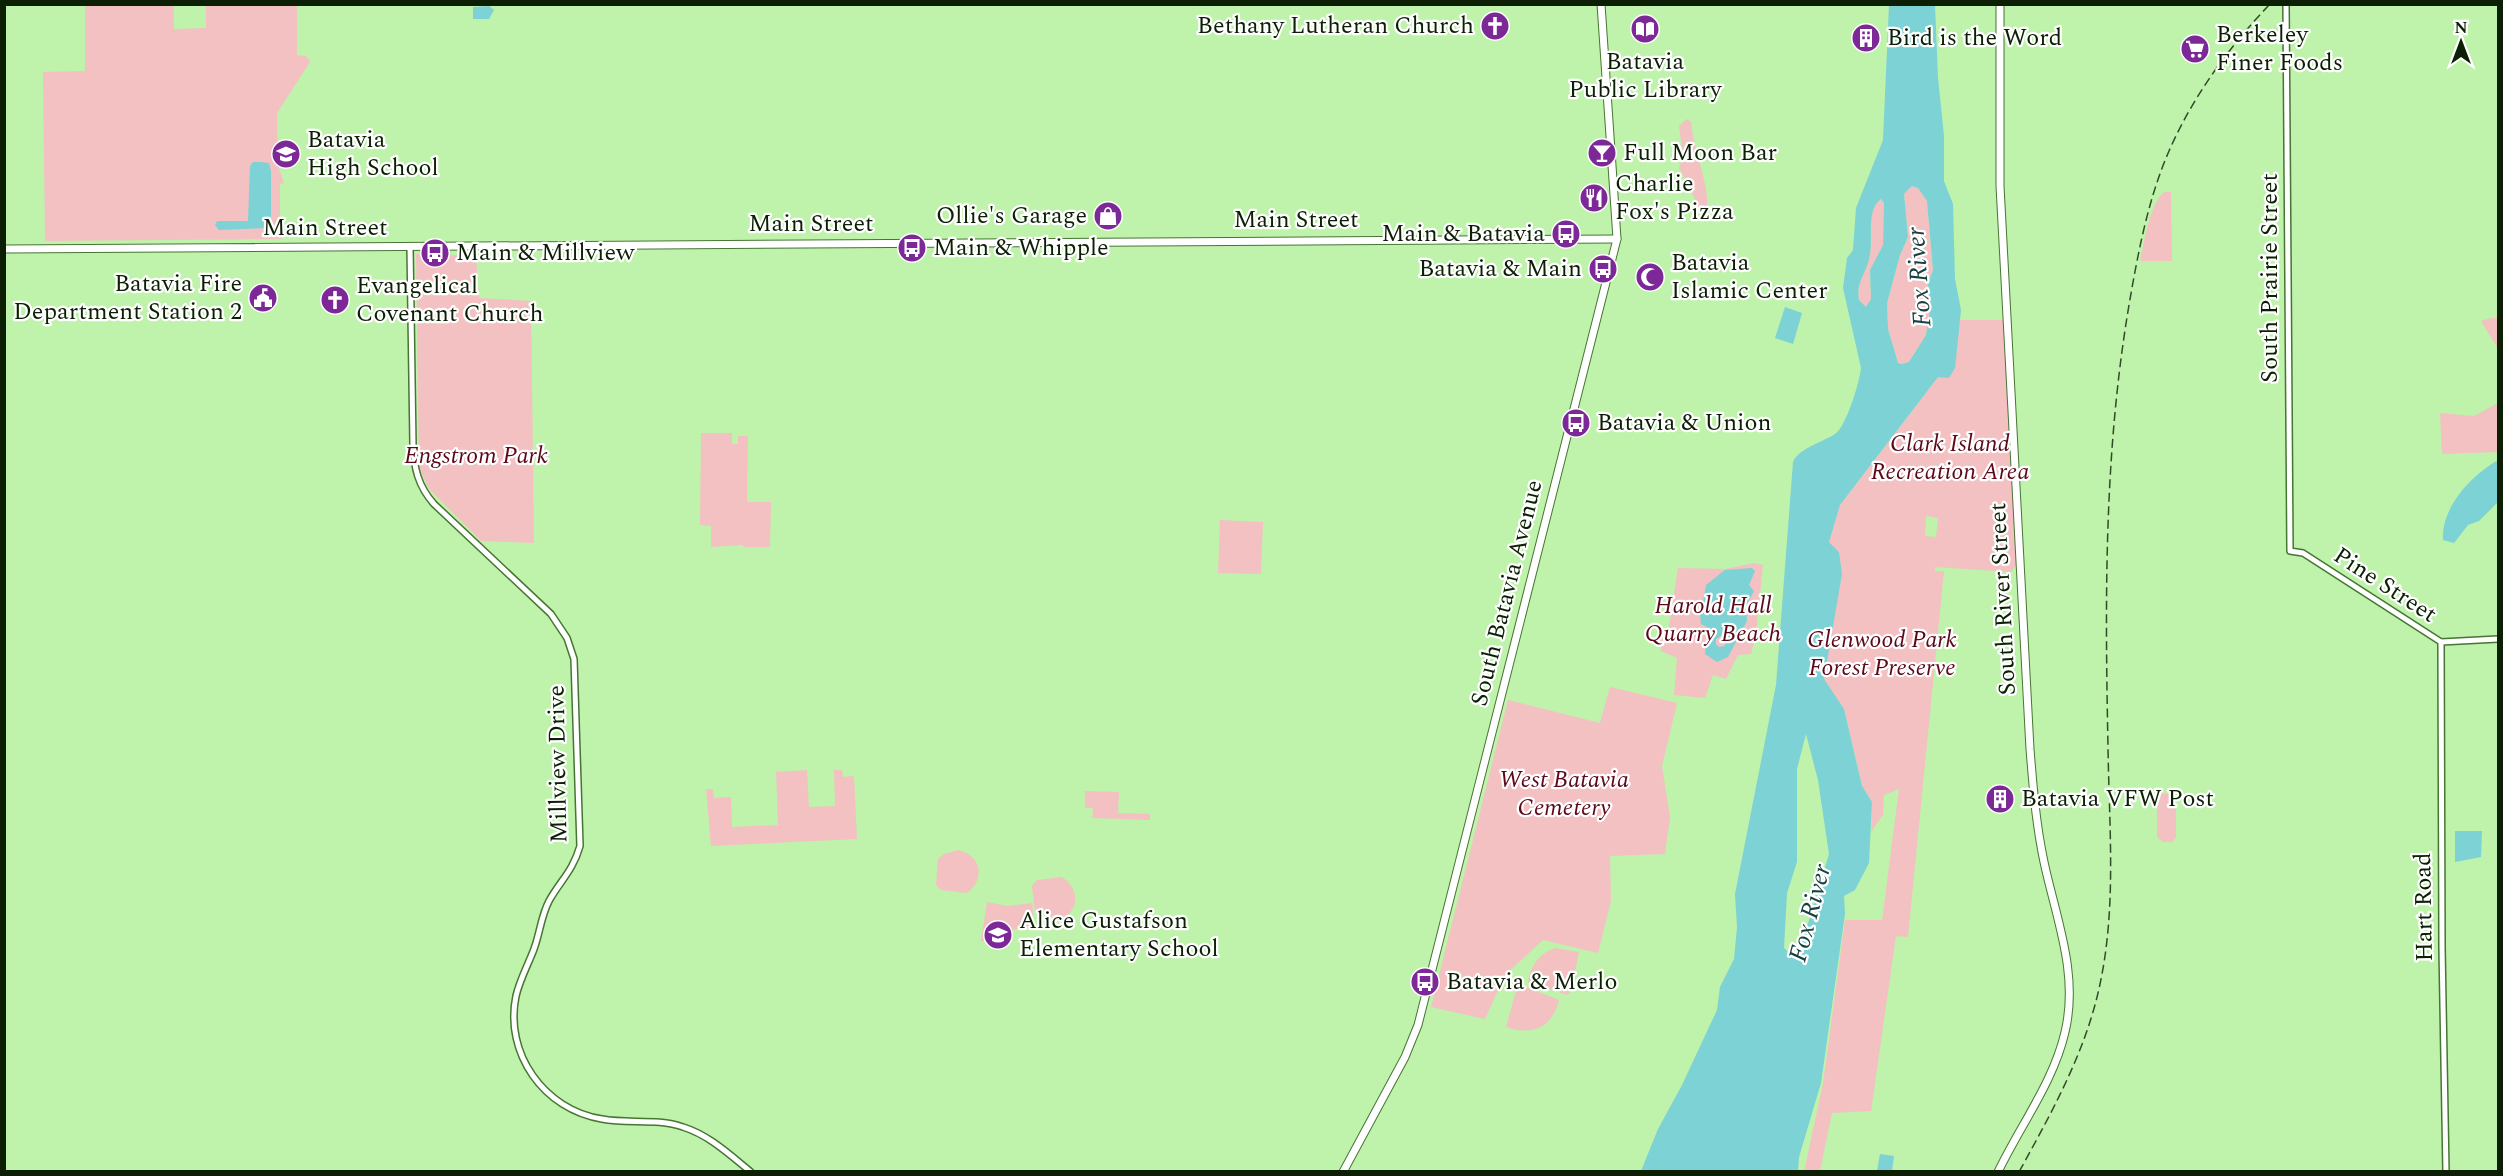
<svg xmlns="http://www.w3.org/2000/svg" width="2503" height="1176" font-family="Spectral,serif">
<style>
.green{fill:#f3c1c2;fill-rule:evenodd}
.water{fill:#7cd2d4;fill-rule:evenodd}
.lines{fill:none;stroke-linecap:round;stroke-linejoin:round}
.minor-casing{stroke:#477534;stroke-width:8}
.major-casing{stroke:#477534;stroke-width:9}
.minor{stroke:#fff;stroke-width:5}
.major{stroke:#fff;stroke-width:7}
.rail{stroke:#314b28;stroke-width:1.5;stroke-dasharray:9 4.5;stroke-linecap:butt}
.labels{text-anchor:middle;dominant-baseline:central;stroke-width:4.5;stroke-linejoin:round;paint-order:stroke}
.poi-label{font-size:24px;fill:#0c1f05;stroke:#fff;text-anchor:start}
.street-label{font-size:24px;fill:#0c1f05;stroke:#fff}
.park-label{font-size:24px;font-style:italic;fill:#5c0819;stroke:#fff}
.water-label{font-size:26px;font-style:italic;fill:#194142;stroke:#fff}
</style>
<rect width="100%" height="100%" fill="#bff2ab"/>
<!-- green -->
<g class="green">
<polygon points="85,5 174,5 174,29 206,28 206,5 297,5 297,55 306,56 310,62 277,113 278,165 284,183 280,184 280,221 284,222 281,239 45,241 43,72 85,71"/>
<path d="M 1687,119 L 1691,122 C 1694,155 1713,189 1706,223 L 1703,221 L 1691,189 L 1679,168 L 1683,157 L 1679,126 Z"/>
<polygon points="1912,186 1918,188 1927,201 1933,270 1928,284 1931,305 1926,335 1909,362 1902,364 1898,363 1888,329 1887,303 1900,255 1908,237 1904,194"/>
<path d="M 2165,192 L 2171,192 L 2172,261 L 2140,261 C 2144,244 2150,201 2165,192 Z"/>
<path d="M 1881,199 L 1884,203 L 1883,245 L 1870,270 L 1871,299 L 1866,307 L 1859,300 C 1855,282 1868,271 1870,254 C 1873,239 1866,208 1881,199 Z"/>
<polygon points="416,254 476,256 479,298 531,301 534,543 481,541 429,489 419,468"/>
<polygon points="2491,318 2498,318 2498,349 2481,321"/>
<path d="M 1960,320 L 2004,320 L 2017,564 L 2011,572 L 1935,567 L 1935,571 L 1944,571 L 1908,937 L 1896,936 L 1871,1111 L 1832,1113 L 1820,1171 L 1804,1172 L 1823,1083 L 1845,920 L 1882,920 L 1899,789 L 1884,795 L 1883,815 L 1871,832 L 1872,802 L 1862,786 L 1844,709 L 1823,679 L 1839,552 L 1829,542 L 1840,505 L 1938,377 L 1949,377 ZM 1926,516 L 1938,518 L 1936,537 L 1925,536 Z"/>
<polygon points="2498,403 2498,452 2442,454 2440,413 2474,416"/>
<polygon points="701,433 732,433 732,444 738,444 738,436 748,436 747,502 771,502 770,547 743,547 743,545 711,547 711,526 700,525"/>
<polygon points="1220,520 1263,522 1261,574 1218,573"/>
<polygon points="1754,563 1763,565 1756,634 1751,654 1738,655 1726,679 1713,675 1705,698 1674,695 1677,658 1661,651 1660,637 1668,633 1678,568 1725,569"/>
<polygon points="1610,687 1677,703 1662,766 1670,817 1665,854 1610,856 1611,901 1598,953 1543,940 1505,975 1485,1019 1431,1007 1508,700 1600,723"/>
<polygon points="807,770 809,807 835,806 834,770 842,770 843,777 854,776 857,839 711,846 706,789 713,789 714,798 731,797 732,827 778,825 776,772"/>
<polygon points="1085,791 1119,792 1118,813 1150,814 1150,820 1092,818 1093,808 1085,808"/>
<polygon points="2170,793 2176,799 2176,837 2172,842 2163,842 2157,837 2157,799 2160,794"/>
<path d="M 958,850 C 981,855 986,879 967,893 L 941,890 L 936,885 L 938,859 L 944,854 Z"/>
<path d="M 1062,877 C 1093,898 1063,937 1035,913 L 1032,886 L 1037,880 Z"/>
<polygon points="987,902 1007,906 1032,903 1035,927 1009,930 1006,922 1002,944 981,941"/>
<path d="M 1556,948 L 1579,952 L 1571,992 L 1567,995 L 1528,982 C 1531,965 1539,953 1556,948 Z"/>
<path d="M 1521,985 L 1559,1000 C 1552,1028 1532,1036 1506,1027 L 1517,987 Z"/>
</g>
<!-- water -->
<g class="water">
<path d="M 1889,5 L 1935,5 L 1938,78 L 1944,136 L 1944,181 L 1953,204 L 1955,279 L 1961,310 L 1955,368 L 1949,378 L 1938,377 L 1840,505 L 1829,542 L 1839,552 L 1842,574 L 1824,679 L 1844,709 L 1862,786 L 1872,802 L 1869,863 L 1855,890 L 1844,896 L 1845,914 L 1821,1083 L 1799,1157 L 1798,1171 L 1641,1171 L 1658,1129 L 1682,1085 L 1717,1010 L 1720,987 L 1734,959 L 1737,927 L 1735,894 L 1776,685 L 1793,462 C 1799,448 1823,442 1835,434 C 1846,427 1860,381 1861,368 L 1843,288 L 1847,258 L 1853,250 L 1856,208 L 1883,140 ZM 1912,186 L 1918,188 L 1927,201 L 1933,270 L 1928,284 L 1931,305 L 1926,335 L 1909,362 L 1902,364 L 1898,363 L 1888,329 L 1887,303 L 1900,255 L 1908,237 L 1904,194 ZM 1881,199 L 1884,203 L 1883,245 L 1870,270 L 1871,299 L 1866,307 L 1859,300 C 1855,282 1868,272 1870,254 C 1873,239 1866,209 1881,199 ZM 1806,734 L 1818,780 L 1829,854 L 1797,960 L 1784,948 L 1787,893 L 1797,862 L 1797,769 Z"/>
<polygon points="489,6 494,10 489,19 473,19 473,7"/>
<polygon points="260,162 269,163 271,171 271,221 269,228 219,230 215,225 217,221 248,221 250,166 253,162"/>
<polygon points="1785,307 1802,313 1793,344 1775,338"/>
<path d="M 2498,460 L 2498,502 L 2479,521 L 2468,525 L 2454,543 L 2443,540 C 2441,507 2472,475 2498,460 Z"/>
<path d="M 1752,568 L 1755,571 L 1749,585 L 1754,591 L 1746,606 L 1747,621 L 1728,657 L 1717,662 L 1705,654 L 1707,627 L 1701,624 L 1699,604 L 1703,602 L 1706,585 L 1725,570 ZM 1721,623 L 1736,626 L 1724,640 L 1725,646 L 1719,647 L 1716,644 L 1716,639 L 1725,634 Z"/>
<polygon points="2455,831 2482,831 2481,857 2455,862"/>
<polygon points="1880,1154 1894,1156 1892,1171 1877,1171"/>
</g>
<g class="lines">
<!-- minor casing -->
<g class="minor-casing">
<g id="minor">
<polyline points="2286,4 2290,551 2303,553 2441,642 2498,639"/>
<path d="M 410,247 L 413,445 C 414,468 418,486 434,504 L 551,614 L 567,638 L 574,659 L 580,846 C 573,871 560,881 549,901 C 541,916 540,933 534,949 C 528,965 520,979 516,996 C 504,1053 544,1110 602,1119 C 628,1124 657,1118 683,1127 C 709,1135 730,1155 751,1172"/>
<polyline points="2441,642 2442,947 2446,1172"/>
</g>
</g>
<!-- major casing -->
<g class="major-casing">
<g id="major">
<polyline points="4,249 1617,239"/>
<polyline points="1343,1172 1405,1057 1418,1025 1617,239 1601,4"/>
<path d="M 1998,1172 C 2020,1126 2054,1081 2065,1032 C 2079,974 2056,918 2044,862 C 2036,824 2033,787 2030,749 L 2000,186 L 2000,4"/>
</g>
</g>
<!-- minor -->
<use href="#minor" class="minor"/>
<!-- major -->
<use href="#major" class="major"/>
<!-- rail -->
<path class="rail" d="M 2019,1172 C 2054,1108 2089,1046 2102,974 C 2116,900 2109,822 2108,747 C 2105,597 2104,453 2129,305 C 2138,253 2148,199 2169,151 C 2193,96 2229,47 2270,4"/>
</g>
<!-- icons -->
<defs>
<g id="church-disc" transform="scale(1.5)"><circle r="9.5" fill="#7d2897" stroke="#fff"/><path d="M-1.2-6h2.4v3.5h3.3v2.4h-3.3V6h-2.4V-.1h-3.3v-2.4h3.3Z" fill="#fff"/></g>
<g id="library-disc" transform="scale(1.5)"><circle r="9.5" fill="#7d2897" stroke="#fff"/><path d="M-6-4Q-3-5.5-.7-3.5V5Q-3 3-6 4ZM6-4Q3-5.5 .7-3.5V5Q3 3 6 4Z" fill="#fff"/></g>
<g id="building-disc" transform="scale(1.5)"><circle r="9.5" fill="#7d2897" stroke="#fff"/><path d="M-4-6H4V6H1V3H-1V6H-4ZM-2.5-4.3h1.7v1.8h-1.7ZM.8-4.3h1.7v1.8H.8ZM-2.5-1h1.7V.8h-1.7ZM.8-1h1.7V.8H.8Z" fill="#fff"/></g>
<g id="supermarket-disc" transform="scale(1.5)"><circle r="9.5" fill="#7d2897" stroke="#fff"/><path d="M-6-5.5h2.5l.6 2H6L4.5 2H-2.5L-4.4-4H-6ZM-1.5 3.2a1.3 1.3 0 1 0 .1 0ZM3 3.2a1.3 1.3 0 1 0 .1 0Z" fill="#fff"/></g>
<g id="bar-disc" transform="scale(1.5)"><circle r="9.5" fill="#7d2897" stroke="#fff"/><path d="M-6-5H6L.8 .8V4.5H3.5V6h-7V4.5H-.8V.8Z" fill="#fff"/></g>
<g id="school-disc" transform="scale(1.5)"><circle r="9.5" fill="#7d2897" stroke="#fff"/><path d="M0-5L7-2L0 1L-7-2ZM-4 1L0 2.5L4 1V4Q0 6-4 4Z" fill="#fff"/></g>
<g id="restaurant-disc" transform="scale(1.5)"><circle r="9.5" fill="#7d2897" stroke="#fff"/><path d="M-5-6h1v4h1v-4h1v4h1v-4h1v5L-1.5 .5V6h-2V.5L-5-1ZM5-6V6H3V1.5H1.5Q1.5-4 5-6Z" fill="#fff"/></g>
<g id="shop-disc" transform="scale(1.5)"><circle r="9.5" fill="#7d2897" stroke="#fff"/><path d="M-5-2.5h2.3a2.7 3.5 0 0 1 5.4 0H5L5.5 6h-11ZM-1.5-2.5h3a1.5 2.3 0 0 0-3 0Z" fill="#fff"/></g>
<g id="bus-disc" transform="scale(1.5)"><circle r="9.5" fill="#7d2897" stroke="#fff"/><path d="M-5-6H5V4H4V6H2V4H-2V6H-4V4H-5ZM-3.5-4V0h7V-4ZM-3.5 1.2v1.5H-2V1.2ZM2 1.2v1.5H3.5V1.2Z" fill="#fff"/></g>
<g id="mosque-disc" transform="scale(1.5)"><circle r="9.5" fill="#7d2897" stroke="#fff"/><path d="M3.5-4.9A6 6 0 1 0 3.5 4.9A5 5 0 1 1 3.5-4.9Z" fill="#fff"/></g>
<g id="civic-disc" transform="scale(1.5)"><circle r="9.5" fill="#7d2897" stroke="#fff"/><path d="M-.6-6.5H3V-4.5H.6V-3L4-1V1h2V6H-6V1h2V-1L-.6-3ZM-1.2 2.5V6h2.4V2.5Z" fill="#fff"/></g>
</defs>
<g fill-rule="evenodd">
<use href="#church-disc" x="1495" y="26"/>
<use href="#library-disc" x="1645" y="29"/>
<use href="#building-disc" x="1866" y="38"/>
<use href="#supermarket-disc" x="2195" y="49"/>
<use href="#bar-disc" x="1602" y="153"/>
<use href="#school-disc" x="286" y="154"/>
<use href="#restaurant-disc" x="1594" y="198"/>
<use href="#shop-disc" x="1108" y="216"/>
<use href="#bus-disc" x="1566" y="234"/>
<use href="#bus-disc" x="912" y="248"/>
<use href="#bus-disc" x="435" y="253"/>
<use href="#bus-disc" x="1603" y="269"/>
<use href="#mosque-disc" x="1650" y="277"/>
<use href="#civic-disc" x="263" y="298"/>
<use href="#church-disc" x="335" y="300"/>
<use href="#bus-disc" x="1576" y="423"/>
<use href="#building-disc" x="2000" y="799"/>
<use href="#school-disc" x="998" y="935"/>
<use href="#bus-disc" x="1425" y="982"/>
</g>
<g class="labels">
<!-- poi labels -->
<g class="poi-label">
<text x="1474" y="26" text-anchor="end">Bethany Lutheran Church</text>
<text x="2216" y="35">Berkeley<tspan x="2216" dy="28">Finer Foods</tspan></text>
<text x="1887" y="38">Bird is the Word</text>
<text x="1645" y="62" text-anchor="middle">Batavia<tspan x="1645" dy="28">Public Library</tspan></text>
<text x="307" y="140">Batavia<tspan x="307" dy="28">High School</tspan></text>
<text x="1623" y="153">Full Moon Bar</text>
<text x="1615" y="184">Charlie<tspan x="1615" dy="28">Fox's Pizza</tspan></text>
<text x="1087" y="216" text-anchor="end">Ollie's Garage</text>
<text x="1545" y="234" text-anchor="end">Main &amp; Batavia</text>
<text x="933" y="248">Main &amp; Whipple</text>
<text x="456" y="253">Main &amp; Millview</text>
<text x="1671" y="263">Batavia<tspan x="1671" dy="28">Islamic Center</tspan></text>
<text x="1582" y="269" text-anchor="end">Batavia &amp; Main</text>
<text x="242" y="284" text-anchor="end">Batavia Fire<tspan x="242" dy="28">Department Station 2</tspan></text>
<text x="356" y="286">Evangelical<tspan x="356" dy="28">Covenant Church</tspan></text>
<text x="1597" y="423">Batavia &amp; Union</text>
<text x="2021" y="799">Batavia VFW Post</text>
<text x="1019" y="921">Alice Gustafson<tspan x="1019" dy="28">Elementary School</tspan></text>
<text x="1446" y="982">Batavia &amp; Merlo</text>
</g>
<!-- street labels -->
<g class="street-label">
<text x="1296" y="220">Main Street</text>
<text x="811" y="224">Main Street</text>
<text x="325" y="228">Main Street</text>
<text transform="translate(2270 278) rotate(-90)">South Prairie Street</text>
<text transform="translate(2385 585) rotate(33)">Pine Street</text>
<text transform="translate(1507 593) rotate(-76)">South Batavia Avenue</text>
<text transform="translate(2003 599) rotate(-93)">South River Street</text>
<text transform="translate(558 764) rotate(-91)">Millview Drive</text>
<text transform="translate(2424 907) rotate(-91)">Hart Road</text>
</g>
<!-- park labels -->
<g class="park-label">
<text x="1950" y="444">Clark Island<tspan x="1950" dy="28">Recreation Area</tspan></text>
<text x="476" y="456">Engstrom Park</text>
<text x="1713" y="606">Harold Hall<tspan x="1713" dy="28">Quarry Beach</tspan></text>
<text x="1882" y="640">Glenwood Park<tspan x="1882" dy="28">Forest Preserve</tspan></text>
<text x="1564" y="780">West Batavia<tspan x="1564" dy="28">Cemetery</tspan></text>
</g>
<!-- water labels -->
<g class="water-label">
<text transform="translate(1919 277) rotate(-94)">Fox River</text>
<text transform="translate(1810 913) rotate(-75)">Fox River</text>
</g>
</g>
<!-- border -->
<rect width="2503" height="1176" fill="none" stroke="#0c1f05" stroke-width="12"/>
<!-- north arrow -->
<g transform="translate(2461 42)" stroke="#ffffff" stroke-width="4.5" paint-order="stroke">
<path d="M0-4.5L10 22L0 15L-10 22Z" fill="#0c1f05"/>
<text y="-9" font-size="16" font-weight="bold" text-anchor="middle" fill="#0c1f05">N</text>
</g>
</svg>
